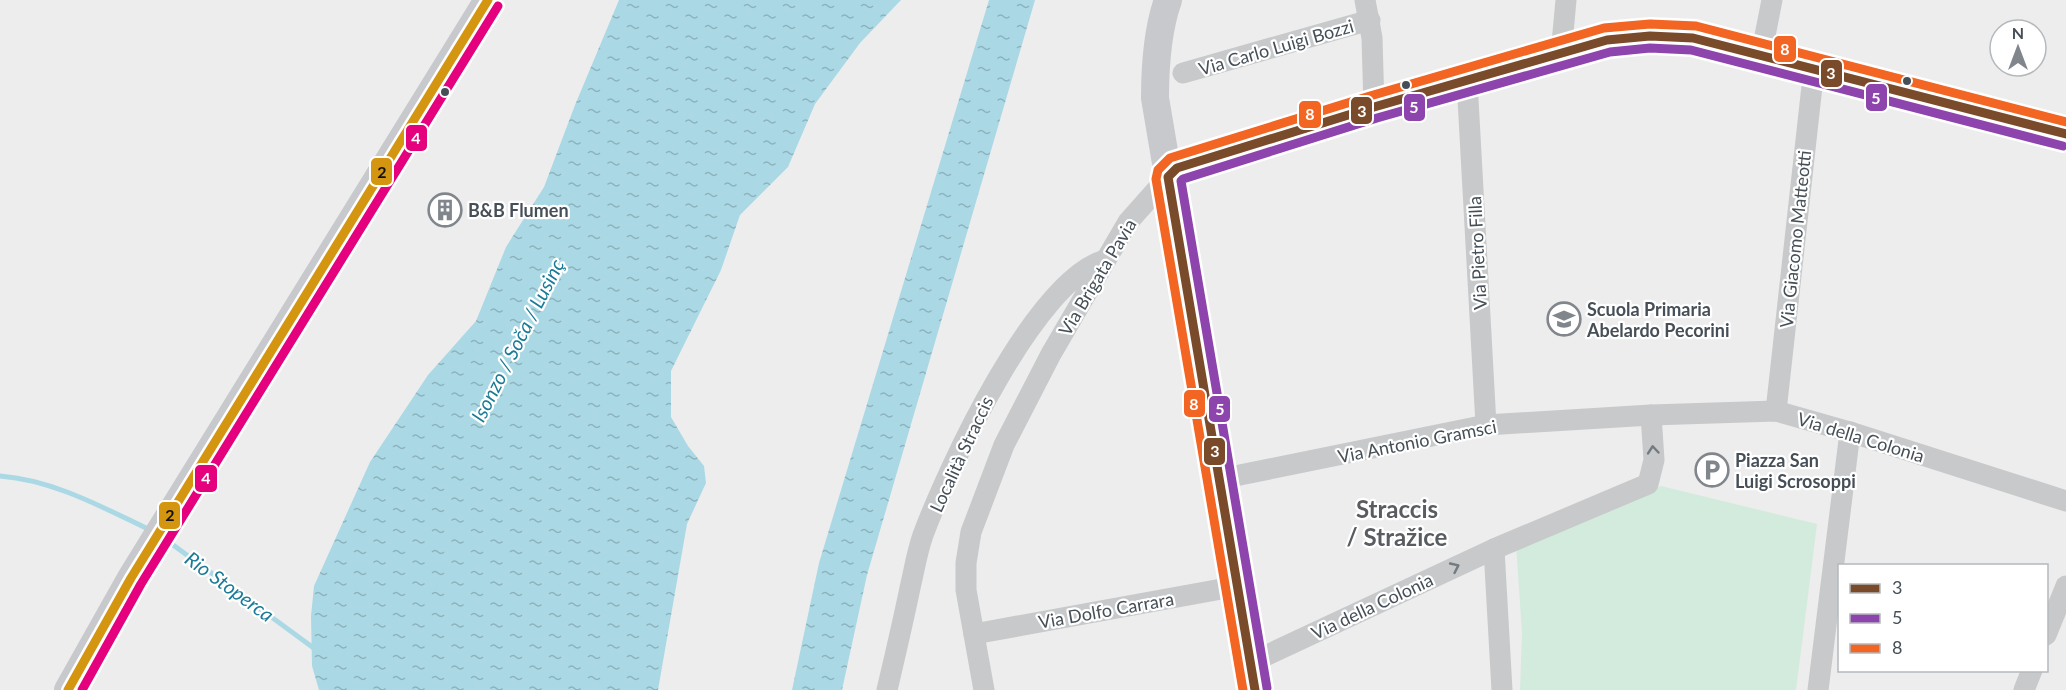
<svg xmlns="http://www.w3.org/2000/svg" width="2066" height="690" font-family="Lato,sans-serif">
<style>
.park{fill:#d3ebdc}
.water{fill:url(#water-ripples)}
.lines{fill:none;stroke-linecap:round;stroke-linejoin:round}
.stream{stroke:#aad9e5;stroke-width:5}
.street{stroke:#c7c9cb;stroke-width:21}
.secondary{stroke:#c8c9cc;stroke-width:28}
.bus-1-casing{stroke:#fff;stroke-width:14}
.bus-2-casing{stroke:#fff;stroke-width:14}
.bus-3-casing{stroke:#fff;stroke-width:14}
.bus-4-casing{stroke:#fff;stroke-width:14}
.bus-5-casing{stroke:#fff;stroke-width:14}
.bus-1{stroke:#7a4b2a;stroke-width:9}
.bus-2{stroke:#8e44ad;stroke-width:9}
.bus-3{stroke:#f26522;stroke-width:9}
.bus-4{stroke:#d49511;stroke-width:9}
.bus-5{stroke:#e5007d;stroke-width:9}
.oneway{stroke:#737a80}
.bus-dot{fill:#464f57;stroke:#fff;stroke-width:2}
.labels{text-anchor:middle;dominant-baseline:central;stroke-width:4.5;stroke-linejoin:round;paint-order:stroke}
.street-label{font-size:18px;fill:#464f57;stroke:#fff}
.poi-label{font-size:18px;font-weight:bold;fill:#464f57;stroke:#fff;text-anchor:start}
.water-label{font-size:20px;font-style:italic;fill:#1a7b96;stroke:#fff}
.district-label{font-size:24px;font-weight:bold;fill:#595c60;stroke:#fff}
.line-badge{stroke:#fff;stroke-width:2}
.badge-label{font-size:16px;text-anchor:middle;font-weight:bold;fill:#fff}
.pale-badge-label{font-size:16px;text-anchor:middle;font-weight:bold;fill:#111}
</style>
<defs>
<pattern id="water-ripples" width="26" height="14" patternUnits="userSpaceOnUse" patternTransform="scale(1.5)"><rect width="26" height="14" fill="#aad9e5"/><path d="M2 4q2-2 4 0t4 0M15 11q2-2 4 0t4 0" fill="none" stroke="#8cb2bc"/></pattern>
</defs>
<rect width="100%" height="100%" fill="#ededed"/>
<!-- park -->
<polygon class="park" points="1661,486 1817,524 1796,690 1520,690 1522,633 1516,544"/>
<!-- water -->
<g class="water">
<polygon points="619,0 901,0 860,43 815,104 788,167 740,215 721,270 671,371 671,417 688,446 704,466 706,483 687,524 658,690 319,690 312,666 311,616 314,586 370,462 428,375 476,321 506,247 544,187 575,105"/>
<polygon points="989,0 1035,0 867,575 842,690 792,690 819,563"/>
</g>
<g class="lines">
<!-- stream -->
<g class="stream">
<path d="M 0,476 C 53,480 102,507 150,530"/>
<polyline points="165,539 315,649"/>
</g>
<!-- street -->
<g class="street">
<polyline points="1365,0 1372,38 1374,107"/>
<polyline points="1561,54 1566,0"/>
<polyline points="1761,56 1772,0"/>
<polyline points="1183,73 1370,20"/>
<polyline points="1467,81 1486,425"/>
<polyline points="1776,411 1814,68"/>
<polyline points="1220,479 1486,425 1651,415 1776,411 1850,432 2066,501"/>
<polyline points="1494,549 1502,690"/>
<polyline points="974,634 1238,586"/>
<polyline points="2046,635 2066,586"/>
<polyline points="1250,663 1494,549 1648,484 1654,460 1651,415"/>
<path d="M 887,690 C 895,656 903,622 910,588 C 914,571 917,552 923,535 C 948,468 1035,280 1105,260"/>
<polyline points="984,690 966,590 966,563 971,532 1004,445 1051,354 1128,222 1168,177"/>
<polyline points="1818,690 1850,432"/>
<polyline points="2024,690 2032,670"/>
</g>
<!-- secondary -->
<g class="secondary">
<path d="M 1168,0 C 1157,31 1155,65 1155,98 L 1255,690"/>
<path d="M 1168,177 L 1177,168 L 1374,107 L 1607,40 C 1637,35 1663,35 1693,38 L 2066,134"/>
<polyline points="68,690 131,578 488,0"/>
</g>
<!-- bus-1 casing -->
<g class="bus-1-casing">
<polyline id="bus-1" points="1255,690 1168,177 1177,168 1374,107 1607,40 1650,36 1693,38 2066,134"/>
</g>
<!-- bus-2 casing -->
<g class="bus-2-casing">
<polyline id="bus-2" points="1267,688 1181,181 1183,179 1377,118 1610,52 1650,48 1691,50 2063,146"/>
</g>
<!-- bus-3 casing -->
<g class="bus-3-casing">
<polyline id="bus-3" points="1243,690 1156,179 1158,170 1170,158 1370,96 1604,28 1650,24 1696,26 2066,122"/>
</g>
<!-- bus-4 casing -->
<g class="bus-4-casing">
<polyline id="bus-4" points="68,690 131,578 488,0"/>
</g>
<!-- bus-5 casing -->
<g class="bus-5-casing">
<polyline id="bus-5" points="82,690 141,584 498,6"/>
</g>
<!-- bus-1 -->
<use href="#bus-1" class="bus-1"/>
<!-- bus-2 -->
<use href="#bus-2" class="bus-2"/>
<!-- bus-3 -->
<use href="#bus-3" class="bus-3"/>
<!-- bus-4 -->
<use href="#bus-4" class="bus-4"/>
<!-- bus-5 -->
<use href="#bus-5" class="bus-5"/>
</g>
<!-- one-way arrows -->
<defs><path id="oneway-chevron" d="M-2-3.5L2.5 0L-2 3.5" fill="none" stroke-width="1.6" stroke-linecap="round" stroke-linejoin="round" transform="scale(1.5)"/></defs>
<g class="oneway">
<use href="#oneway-chevron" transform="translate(1653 450) rotate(-95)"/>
<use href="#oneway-chevron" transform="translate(1455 567) rotate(-25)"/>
</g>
<!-- icons -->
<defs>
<g id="building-ring" transform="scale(1.725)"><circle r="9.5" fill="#fff" stroke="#80868c" stroke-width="1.5"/><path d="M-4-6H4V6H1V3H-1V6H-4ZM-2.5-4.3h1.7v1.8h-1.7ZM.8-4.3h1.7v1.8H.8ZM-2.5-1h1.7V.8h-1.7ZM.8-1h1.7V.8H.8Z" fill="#80868c"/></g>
<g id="school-ring" transform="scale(1.725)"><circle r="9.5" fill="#fff" stroke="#80868c" stroke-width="1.5"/><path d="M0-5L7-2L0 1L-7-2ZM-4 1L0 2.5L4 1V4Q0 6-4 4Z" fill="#80868c"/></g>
<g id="parking-ring" transform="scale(1.725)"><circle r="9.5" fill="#fff" stroke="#80868c" stroke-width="1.5"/><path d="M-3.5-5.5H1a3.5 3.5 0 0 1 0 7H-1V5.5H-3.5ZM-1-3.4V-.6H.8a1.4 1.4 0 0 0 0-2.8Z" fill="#80868c"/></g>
</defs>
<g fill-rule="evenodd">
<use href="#building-ring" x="445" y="210"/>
<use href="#school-ring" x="1564" y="319"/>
<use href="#parking-ring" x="1712" y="470"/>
</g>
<!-- markers -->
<g class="bus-dot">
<circle cx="1907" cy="81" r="5"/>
<circle cx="1406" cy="85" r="5"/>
<circle cx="445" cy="92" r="5"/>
</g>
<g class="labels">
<!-- street labels -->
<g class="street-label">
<text transform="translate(1276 47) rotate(-16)">Via Carlo Luigi Bozzi</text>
<text transform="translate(1795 239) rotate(-84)">Via Giacomo Matteotti</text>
<text transform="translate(1477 253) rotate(-93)">Via Pietro Filla</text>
<text transform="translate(1097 277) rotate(-59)">Via Brigata Pavia</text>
<text transform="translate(1861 437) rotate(17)">Via della Colonia</text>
<text transform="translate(1417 441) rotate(-11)">Via Antonio Gramsci</text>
<text transform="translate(961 454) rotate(-65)">Località Straccis</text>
<text transform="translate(1372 606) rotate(-25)">Via della Colonia</text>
<text transform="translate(1106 610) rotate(-10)">Via Dolfo Carrara</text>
</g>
<!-- poi labels -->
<g class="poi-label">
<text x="468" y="210">B&amp;B Flumen</text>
<text x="1587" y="309">Scuola Primaria<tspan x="1587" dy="21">Abelardo Pecorini</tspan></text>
<text x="1735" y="460">Piazza San<tspan x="1735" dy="21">Luigi Scrosoppi</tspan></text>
</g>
<!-- water labels -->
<g class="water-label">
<text transform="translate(517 340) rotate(-63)">Isonzo / Soča / Lusinç</text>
<text transform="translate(230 586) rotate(36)">Rio Stoperca</text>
</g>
<!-- district labels -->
<g class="district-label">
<text x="1397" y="508">Straccis<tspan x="1397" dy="28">/ Stražice</tspan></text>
</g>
</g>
<g class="line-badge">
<rect x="1773" y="35" width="24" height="28" rx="6" fill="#f26522"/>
<rect x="1820" y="59" width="23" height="29" rx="6" fill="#7a4b2a"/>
<rect x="1865" y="83" width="23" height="29" rx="6" fill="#8e44ad"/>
<rect x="1403" y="93" width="23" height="29" rx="6" fill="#8e44ad"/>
<rect x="1350" y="96" width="23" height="29" rx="6" fill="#7a4b2a"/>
<rect x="1298" y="100" width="24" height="29" rx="6" fill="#f26522"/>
<rect x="405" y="124" width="23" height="28" rx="6" fill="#e5007d"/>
<rect x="370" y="157" width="23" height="29" rx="6" fill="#d49511"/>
<rect x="1183" y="389" width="23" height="29" rx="6" fill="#f26522"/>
<rect x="1208" y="395" width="23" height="28" rx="6" fill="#8e44ad"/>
<rect x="1203" y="437" width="23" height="29" rx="6" fill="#7a4b2a"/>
<rect x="194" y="464" width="24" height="29" rx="6" fill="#e5007d"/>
<rect x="158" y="501" width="23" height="29" rx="6" fill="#d49511"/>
</g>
<g class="badge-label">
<text x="1785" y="55">8</text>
<text x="1831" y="79">3</text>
<text x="1876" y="104">5</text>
<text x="1414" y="113">5</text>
<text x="1362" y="117">3</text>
<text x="1310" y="120">8</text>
<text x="416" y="144">4</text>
<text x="1194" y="410">8</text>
<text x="1220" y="415">5</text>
<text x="1215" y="457">3</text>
<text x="206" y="484">4</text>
</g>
<g class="pale-badge-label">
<text x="382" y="178">2</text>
<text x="170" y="521">2</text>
</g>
<!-- legend -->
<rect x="1838" y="564" width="210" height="108" fill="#ffffff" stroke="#b5b9bc" stroke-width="1.5"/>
<rect x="1850" y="584" width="30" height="9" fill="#7a4b2a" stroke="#b5b9bc" stroke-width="1.5"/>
<text x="1892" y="594" font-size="18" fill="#464f57">3</text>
<rect x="1850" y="614" width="30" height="9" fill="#8e44ad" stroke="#b5b9bc" stroke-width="1.5"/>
<text x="1892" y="624" font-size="18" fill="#464f57">5</text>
<rect x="1850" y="644" width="30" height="9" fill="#f26522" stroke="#b5b9bc" stroke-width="1.5"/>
<text x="1892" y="654" font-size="18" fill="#464f57">8</text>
<!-- north arrow -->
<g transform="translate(2018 48)"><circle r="28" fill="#ffffff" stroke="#b5b9bc" stroke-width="1.5"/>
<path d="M0-4.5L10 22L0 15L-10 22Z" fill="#80868c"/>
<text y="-9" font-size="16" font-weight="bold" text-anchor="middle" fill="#464f57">N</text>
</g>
</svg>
